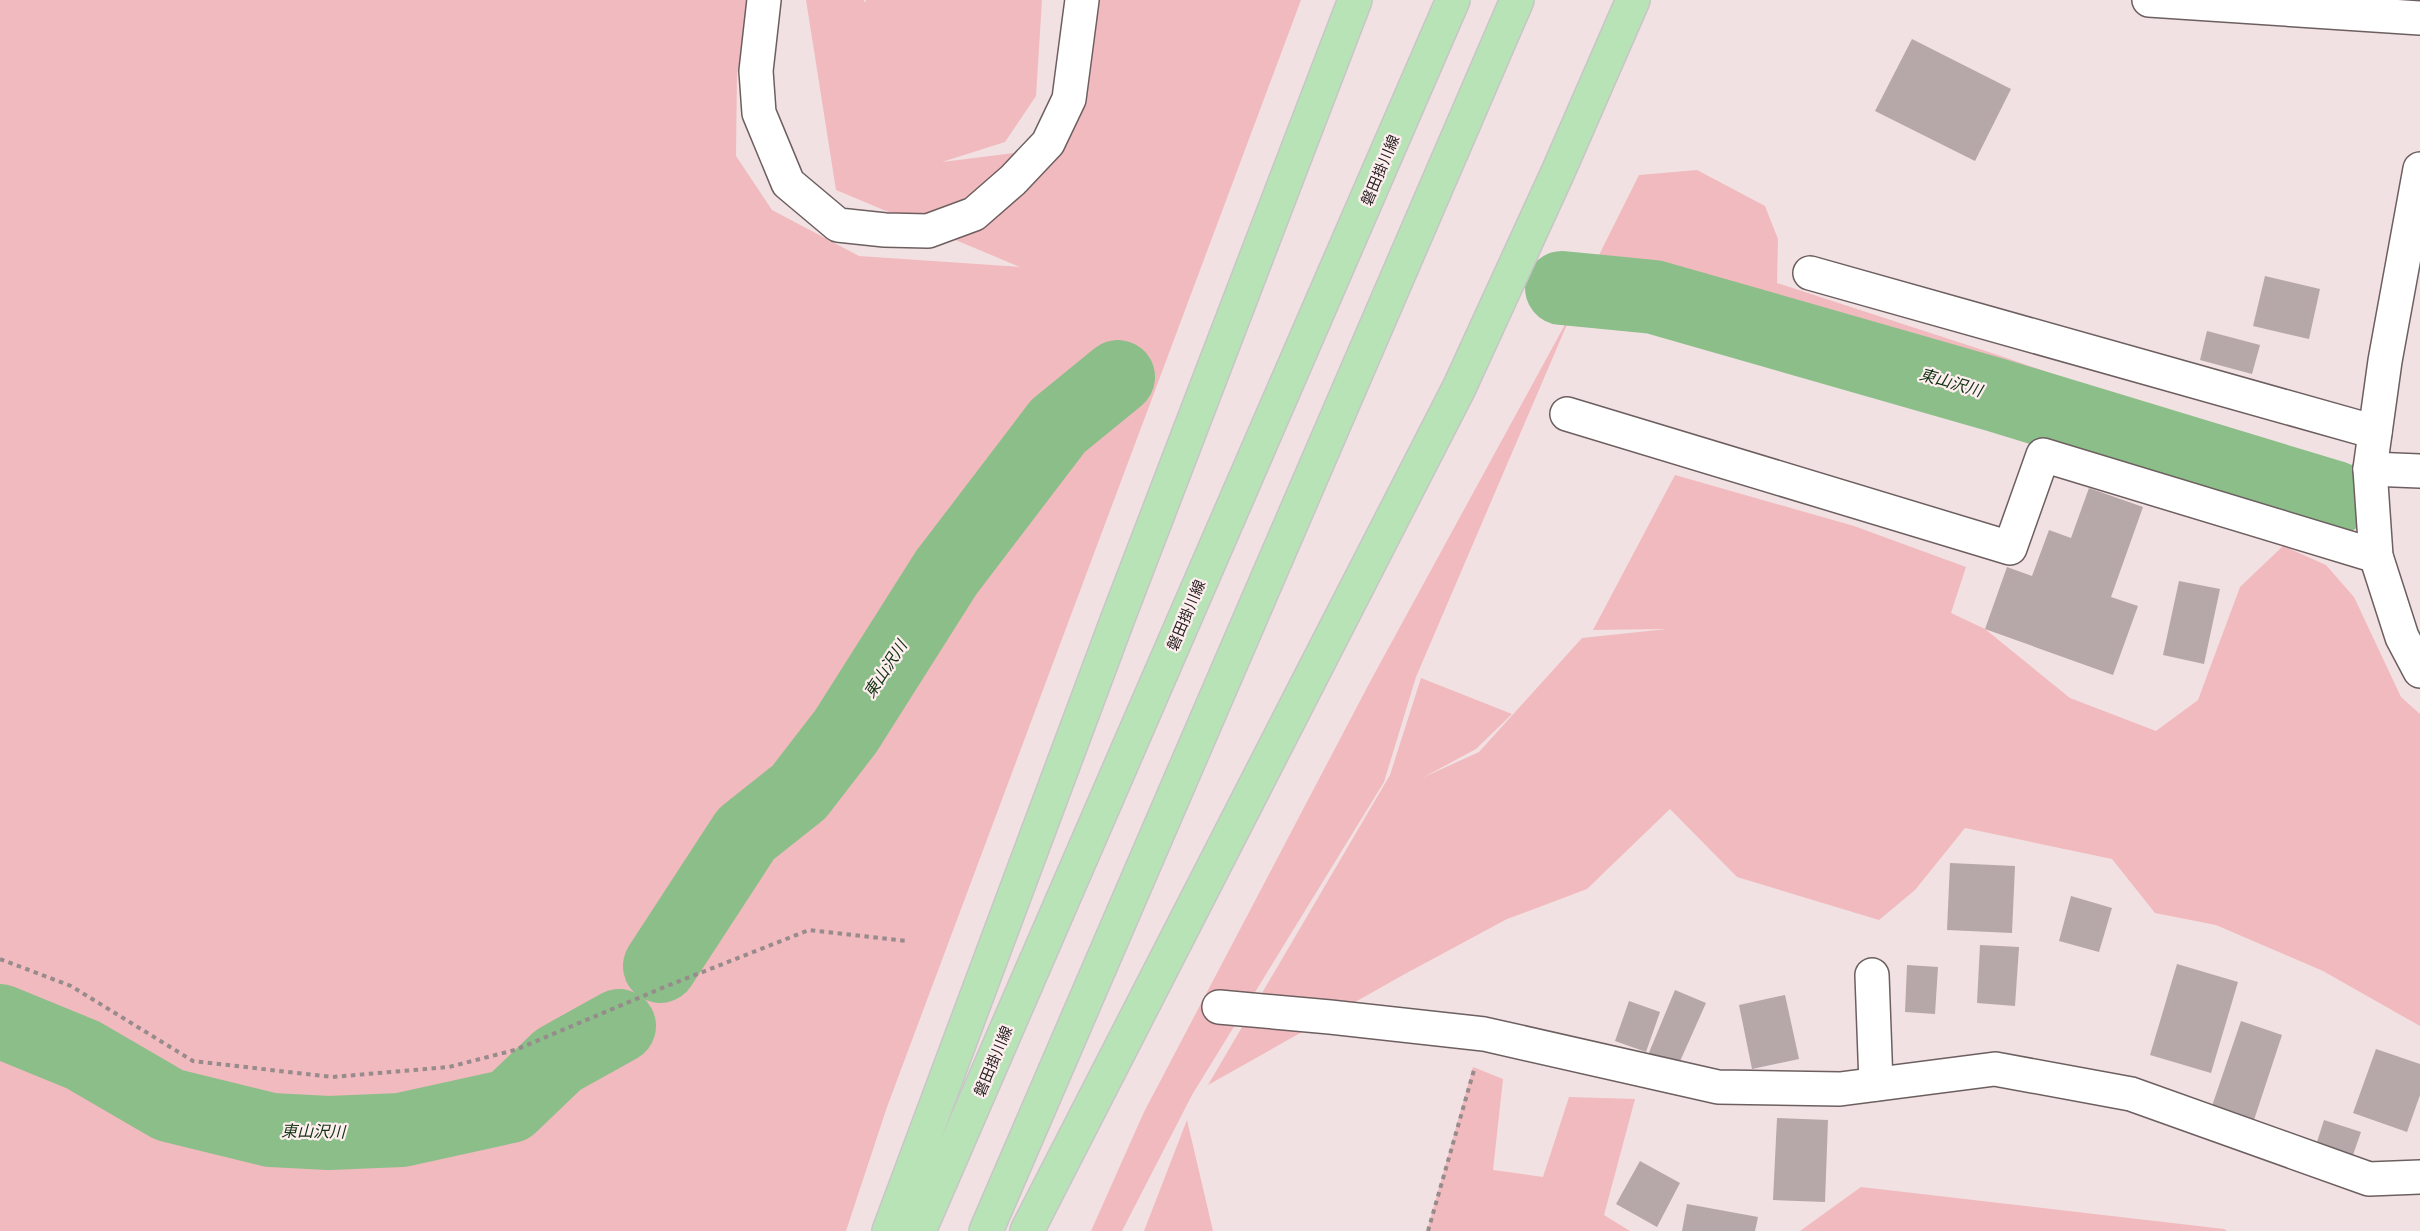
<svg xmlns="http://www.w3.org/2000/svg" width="2420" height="1231" font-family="'PT Sans','Noto Sans JP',sans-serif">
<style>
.green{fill:#f1babf;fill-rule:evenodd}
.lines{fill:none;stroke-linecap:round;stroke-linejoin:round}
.river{stroke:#8bbe89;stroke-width:74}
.building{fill:#b6a7a8}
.minor-casing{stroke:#6d5f60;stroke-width:36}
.major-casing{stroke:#c7c6c6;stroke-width:36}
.path{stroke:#978b8c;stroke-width:4;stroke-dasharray:4.5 4.5;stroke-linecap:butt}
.minor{stroke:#fff;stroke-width:33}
.major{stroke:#b8e3b7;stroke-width:33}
.labels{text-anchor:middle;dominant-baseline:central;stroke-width:4.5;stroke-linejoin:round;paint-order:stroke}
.street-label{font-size:15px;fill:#282222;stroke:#ffeeef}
.water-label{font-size:16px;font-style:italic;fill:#0e320f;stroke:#ffeeef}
</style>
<rect width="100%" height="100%" fill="#f2e1e2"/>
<!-- green -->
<g class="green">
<path d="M 0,0 L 750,0 L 737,75 L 736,156 L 772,210 L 859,256 L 1020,267 L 836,190 L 806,0 L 864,0 L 865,3 L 866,0 L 1042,0 L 1036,96 L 1005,142 L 942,162 L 1062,147 L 1089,0 L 1301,0 L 887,1107 L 846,1231 L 0,1231 ZM 1093,388 L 885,647 L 943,560 ZM 764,798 L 764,799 L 720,859 L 718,849 Z"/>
<polygon points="1697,170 1765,206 1778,239 1777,283 1998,355 2336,472 2339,532 2061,441 1832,363 1614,303 1592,269 1639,175"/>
<polygon points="1574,308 1416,677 1384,782 1192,1095 1122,1231 1091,1231 1144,1112 1371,680"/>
<polygon points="1675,475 1854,526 1966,567 1951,613 1985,629 2070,698 2156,731 2198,700 2240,587 2283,546 2326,565 2354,597 2401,697 2420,714 2420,1026 2323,971 2216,925 2155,913 2112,859 1965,828 1915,890 1879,920 1737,877 1670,809 1587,889 1507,919 1403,975 1208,1085 1390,775 1421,678 1512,714 1476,749 1424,777 1479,752 1582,638 1667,629 1593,630"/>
<polygon points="1473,1067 1503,1079 1493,1170 1543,1177 1569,1097 1635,1099 1604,1215 1630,1231 1427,1231"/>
<polygon points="1187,1120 1213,1231 1144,1231"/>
<polygon points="1861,1187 2224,1229 2227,1231 1800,1231"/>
</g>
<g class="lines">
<!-- river -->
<g class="river">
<polyline points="1562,288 1654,297 1996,395 2335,498"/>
<polyline points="660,966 746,834 799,792 846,731 946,573 1058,426 1118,377"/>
<polyline points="0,1021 83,1055 169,1105 271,1130 329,1133 401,1130 510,1106 558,1060 619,1026"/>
</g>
</g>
<!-- building -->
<g class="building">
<polygon points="1912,39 2011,89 1975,161 1875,111"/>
<polygon points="2265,276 2320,289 2309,339 2253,326"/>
<polygon points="2207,331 2260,345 2252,374 2200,360"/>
<polygon points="2089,488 2143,507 2111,597 2138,606 2113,675 1985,629 2007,567 2032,576 2049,530 2071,538"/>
<polygon points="2179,581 2220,589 2204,664 2163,655"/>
<polygon points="1950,863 2015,866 2012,933 1947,930"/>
<polygon points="2071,896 2112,908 2099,952 2059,941"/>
<polygon points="1980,945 2019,947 2015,1006 1977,1003"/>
<polygon points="2177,964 2238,982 2211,1073 2150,1055"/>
<polygon points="1907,965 1938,967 1935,1014 1905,1012"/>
<polygon points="1675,990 1706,1003 1677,1068 1648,1055"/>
<polygon points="1785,995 1799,1059 1752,1069 1739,1005"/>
<polygon points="1629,1001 1660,1012 1646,1052 1615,1041"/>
<polygon points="2241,1021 2282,1035 2254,1120 2212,1106"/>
<polygon points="2376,1049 2420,1064 2420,1095 2407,1132 2353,1113"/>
<polygon points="1777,1118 1828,1120 1825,1202 1773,1200"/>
<polygon points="2324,1120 2361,1132 2353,1155 2317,1142"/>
<polygon points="1640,1161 1680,1183 1657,1227 1616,1204"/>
<polygon points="1687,1204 1758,1217 1755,1231 1682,1231"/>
</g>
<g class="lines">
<!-- minor casing -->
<g class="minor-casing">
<g id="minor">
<polyline points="764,0 756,71 759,113 788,183 838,225 885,230 928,231 974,214 1013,180 1048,143 1069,99 1082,0"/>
<polyline points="2149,0 2420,18"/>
<polyline points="2420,169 2385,361 2370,469 2376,556 2402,637 2420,671"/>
<polyline points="1810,273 2375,432"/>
<polyline points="1567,414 2010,548 2043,455 2376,556"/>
<polyline points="2370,469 2420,471"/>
<polyline points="1872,975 1876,1084"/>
<polyline points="1219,1007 1330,1017 1484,1034 1718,1087 1840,1089 1995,1069 2131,1094 2369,1179 2420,1177"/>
</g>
</g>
<!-- major casing -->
<g class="major-casing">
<g id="major">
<polyline points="889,1231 1118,618 1355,0"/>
<polyline points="919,1231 1453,0"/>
<polyline points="986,1231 1517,0"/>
<polyline points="1027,1231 1459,388 1558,172 1633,0"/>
</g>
</g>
<!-- path -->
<g class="path">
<polyline points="0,959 71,986 193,1061 332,1077 449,1067 515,1050 667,986 809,930 907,941"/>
<polyline points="1428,1231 1474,1070"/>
</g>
<!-- minor -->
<use href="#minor" class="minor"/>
<!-- major -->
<use href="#major" class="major"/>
</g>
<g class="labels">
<!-- street labels -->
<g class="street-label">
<text transform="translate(1380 170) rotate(-67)">磐田掛川線</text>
<text transform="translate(1186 615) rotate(-67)">磐田掛川線</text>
<text transform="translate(993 1061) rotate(-67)">磐田掛川線</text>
</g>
<!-- water labels -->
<g class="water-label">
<text transform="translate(1951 382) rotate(16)">東山沢川</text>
<text transform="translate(885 669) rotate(-57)">東山沢川</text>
<text transform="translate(313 1131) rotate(1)">東山沢川</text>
</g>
</g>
</svg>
